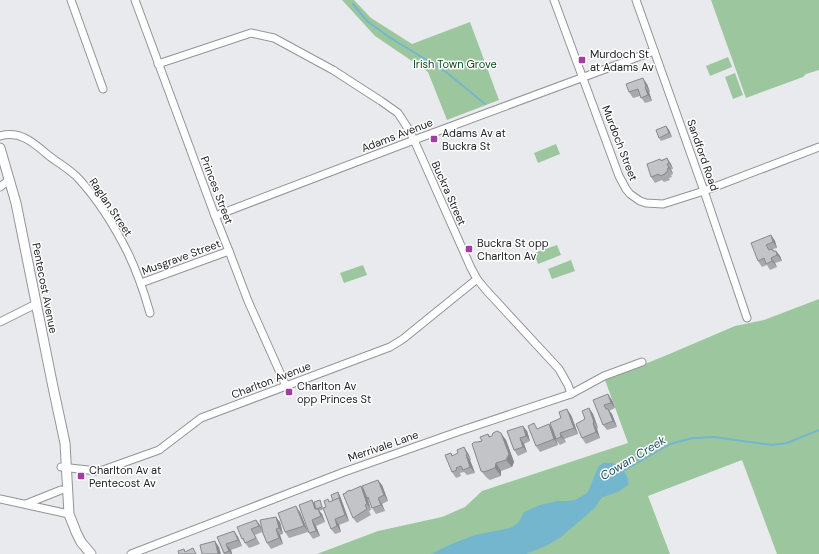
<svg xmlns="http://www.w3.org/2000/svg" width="819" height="554" font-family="'DM Sans',sans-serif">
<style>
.green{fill:#9cc79e}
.water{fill:#73b6ce}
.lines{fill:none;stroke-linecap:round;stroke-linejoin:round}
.stream{stroke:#73b6ce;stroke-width:2}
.minor-casing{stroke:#939498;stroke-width:9}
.tertiary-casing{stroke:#939498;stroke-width:11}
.minor{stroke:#fff;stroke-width:7}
.tertiary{stroke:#fff;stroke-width:9}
.wall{fill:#a8a9ac}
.shaded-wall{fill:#88898c}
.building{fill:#c3c4c8;stroke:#88898c}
.poi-dot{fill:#a43da1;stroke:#fff;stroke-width:1.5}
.labels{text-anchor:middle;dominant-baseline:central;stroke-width:3;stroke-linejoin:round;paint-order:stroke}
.poi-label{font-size:11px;fill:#222224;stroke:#fff;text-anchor:start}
.park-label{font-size:11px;fill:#0a4e19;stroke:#fff}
.street-label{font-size:11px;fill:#222224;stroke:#fff}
.water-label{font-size:12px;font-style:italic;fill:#1a5163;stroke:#fff}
</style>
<rect width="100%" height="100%" fill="#e9eaee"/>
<!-- green -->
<g class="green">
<polygon points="342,0 354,0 371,18 412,44 470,22 499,100 447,120 428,72 375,36"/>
<polygon points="711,0 819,0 819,70 806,74 803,77 746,98"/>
<polygon points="728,57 732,67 710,76 706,66"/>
<polygon points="735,73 743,95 733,99 725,77"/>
<polygon points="556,144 560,154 538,163 534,153"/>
<polygon points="557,245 561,255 538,264 534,253"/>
<polygon points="571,260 575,271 552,279 548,269"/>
<polygon points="363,265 367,275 344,283 340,273"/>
<polygon points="819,299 819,554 777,554 742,460 648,496 670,554 317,554 378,531 442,517 465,507 482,491 628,443 605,380 667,355 735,326 764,320"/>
</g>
<!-- water -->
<path class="water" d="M 603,463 C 614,462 620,464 625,473 C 628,478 629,480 628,485 L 618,492 L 603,497 L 599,501 L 596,507 L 561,537 L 548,545 L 526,554 L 431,554 L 454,543 L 475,535 L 510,528 L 515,525 L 519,522 L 524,512 L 540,505 L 557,501 L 565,501 L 575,500 L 587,493 L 590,487 L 598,467 Z"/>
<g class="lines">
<!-- stream -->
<g class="stream">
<polyline points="353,4 367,21 389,37 446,72 485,104"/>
<polyline points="623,471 670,444 693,438 714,437 772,445 787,443 819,430"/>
</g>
<!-- minor casing -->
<g class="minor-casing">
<g id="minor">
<polyline points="71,0 103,89"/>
<polyline points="135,0 215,216 229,251 248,301 286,386"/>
<polyline points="554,0 619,176 626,189 630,194 640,201 646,203 663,204 704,191 819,147"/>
<polyline points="636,0 704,191 747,318"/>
<polyline points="158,64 251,33 274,38 333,70 381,101 398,113 409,130 414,140 471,268 477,279 486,290 559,369 568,385 571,394"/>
<path d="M 0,136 C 20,130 34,143 48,155 C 58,163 71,170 79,179 C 99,201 115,227 128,253 C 137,272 144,292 150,313"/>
<polyline points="0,187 9,180"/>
<polyline points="215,216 414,140 654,51"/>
<polyline points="141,283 229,251"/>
<polyline points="0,322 36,304"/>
<polyline points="61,467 97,471 103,470 159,450 201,418 390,347 403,339 477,279"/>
<polyline points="0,499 69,514"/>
<polyline points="26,504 61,490"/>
<polyline points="131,554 344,472 460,431 571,394 604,376 642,362"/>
</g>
</g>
<!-- tertiary casing -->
<g class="tertiary-casing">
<polyline id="tertiary" points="0,148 16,203 53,387 65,443 69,514 76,532 81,542 91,554"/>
</g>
<!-- minor -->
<use href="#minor" class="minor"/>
<!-- tertiary -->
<use href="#tertiary" class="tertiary"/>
</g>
<!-- wall -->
<g class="wall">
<polygon points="647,84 650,92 649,92 652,101 645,103 640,96 633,98 629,92"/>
<polygon points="666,126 669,130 672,137 661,141 659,138"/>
<polygon points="667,158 671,164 673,169 671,169 673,174 671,175 672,177 669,178 670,180 664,182 662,180 655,183 651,177 661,160"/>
<polygon points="771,235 775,241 777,248 773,249 774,251 776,251 780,256 782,261 775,263 777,267 770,270 767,265 762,267 758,261"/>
<polygon points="593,400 612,400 615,408 609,411 612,414 617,427 607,430 603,425"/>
<polygon points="589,408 593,414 598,428 597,429 600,438 586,444 582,438 585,419"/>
<polygon points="571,415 578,434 564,439 566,442 560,445 556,440 558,445 540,452 536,446 538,429 549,424 552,430"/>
<polygon points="507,431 527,431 530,441 524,444 527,452 518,456 514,450"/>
<polygon points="488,434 490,436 506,440 514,462 512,467 501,471 501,476 490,480 487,478 481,471 477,442 482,441"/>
<polygon points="468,453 471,460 470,460 475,473 467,475 464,472 460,473 461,476 456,478 452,472 453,456"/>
<polygon points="382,485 388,501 382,504 385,511 376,514 372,508 370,503 368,499 371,510 369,511 371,515 357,523 353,518 350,491 363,490"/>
<polygon points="338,492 340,496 349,521 339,525 341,532 335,534 331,529 324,509 319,511 322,514 325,522 316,526 320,536 313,539 309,533 312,500 315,505 320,500 323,508 326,507 328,499 330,502 333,501"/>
<polygon points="300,512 308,532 289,538 285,532"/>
<polygon points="256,520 260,525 262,531 280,522 283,534 280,535 283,544 271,549 267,543 262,532 255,535 260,544 249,548 242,539"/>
<polygon points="234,531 238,537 242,546 231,550 232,554 224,554 217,537"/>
</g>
<!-- shaded-wall -->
<g class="shaded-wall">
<polygon points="643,78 647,84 650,92 646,86"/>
<polygon points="645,87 649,92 652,101 648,95"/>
<polygon points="666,126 669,130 672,137 669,133"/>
<polygon points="667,158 671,164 673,169 669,163"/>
<polygon points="667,164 671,169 673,174 669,168"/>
<polygon points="771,235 775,241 777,248 773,242"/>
<polygon points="776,251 780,256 782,261 777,255"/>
<polygon points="771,258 775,263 777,267 772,261"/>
<polygon points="608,394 612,400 615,408 611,403"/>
<polygon points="589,408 593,414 598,428 594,422"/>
<polygon points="567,409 571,415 578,434 574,428"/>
<polygon points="608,409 612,414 617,427 613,421"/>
<polygon points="593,423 597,429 600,438 596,432"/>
<polygon points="549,424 553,430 558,445 554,439"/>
<polygon points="523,426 527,431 530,441 526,436"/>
<polygon points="501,433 506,440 514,462 512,467 506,460"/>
<polygon points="560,433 566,442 561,437"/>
<polygon points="520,438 524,444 527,452 523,447"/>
<polygon points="464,447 468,453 471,460 467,454"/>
<polygon points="466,455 470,460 475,473 470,467"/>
<polygon points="496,463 501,471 501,476 495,468"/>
<polygon points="378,480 382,485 388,501 384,495"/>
<polygon points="361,486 365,492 371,510 367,504"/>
<polygon points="338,492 340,496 343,504 340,500"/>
<polygon points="339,498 343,504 349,521 345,515"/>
<polygon points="378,498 382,504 385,511 381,505"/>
<polygon points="312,500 316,506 317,509 315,509"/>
<polygon points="296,506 300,512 308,532 304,526"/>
<polygon points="318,509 322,514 325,522 321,516"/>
<polygon points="276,517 280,522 283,534 279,528"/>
<polygon points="335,519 339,525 341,532 337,526"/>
<polygon points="256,520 260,525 263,532 259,526"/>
<polygon points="312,520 316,526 320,536 316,531"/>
<polygon points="276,529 280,535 283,544 279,538"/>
<polygon points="234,531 238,537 242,546 238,540"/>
<polygon points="215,541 219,547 221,554 218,554"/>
<polygon points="226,544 231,550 232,554 231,554 229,551"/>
</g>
<!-- building -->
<g class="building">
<polygon points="643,78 646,86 645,87 648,95 641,98 638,89 629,92 626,84"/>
<polygon points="666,126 669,133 659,138 656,130"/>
<polygon points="667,158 669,163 667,164 669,168 667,169 668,171 665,173 665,174 660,176 659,174 651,177 647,164 660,159 661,161"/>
<polygon points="771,235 773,242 766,245 769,250 772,249 773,251 776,251 777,255 771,258 772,261 766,264 764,258 758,261 751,243"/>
<polygon points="608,394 611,403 604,405 606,409 608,409 613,421 603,425 593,400"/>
<polygon points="589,408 594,422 593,423 596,432 582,438 576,424 585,419 582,411"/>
<polygon points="567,409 574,428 560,433 561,437 556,439 550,423 561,418 559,412"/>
<polygon points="534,423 537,429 549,424 554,439 536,446 528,426"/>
<polygon points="523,426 526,436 520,438 523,447 514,450 507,431"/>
<polygon points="497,431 501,433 509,454 506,460 496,463 495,468 484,472 481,471 472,444 473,443 475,442 477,442 482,441 480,437 488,434 489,437 492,436 493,433"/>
<polygon points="464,447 467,454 466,455 470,467 463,470 461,466 456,468 457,470 452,472 445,455 451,453 452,456 458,453 457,450"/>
<polygon points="378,480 384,495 378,498 381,505 372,508 368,497 367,498 362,486"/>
<polygon points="361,486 367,504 365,505 367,509 353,518 343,494 346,493 346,492 350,490 350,491"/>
<polygon points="338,492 340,500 339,498 333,501 331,495"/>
<polygon points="339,498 345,515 335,519 337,526 331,529 323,508 326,507 324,501 328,499 329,502"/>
<polygon points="312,500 315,509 318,509 321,516 312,520 316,531 309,533 299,505"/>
<polygon points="320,500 322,507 316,509 314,502"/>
<polygon points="296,506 304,526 285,532 278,513"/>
<polygon points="276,517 279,528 276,529 279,538 267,543 263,533 260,520"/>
<polygon points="256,520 259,526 251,529 256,538 245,543 243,538 242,539 237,527"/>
<polygon points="234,531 238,540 226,544 229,551 224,553 217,537"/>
<polygon points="215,541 218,554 202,554 200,545"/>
<polygon points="193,548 196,554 179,554 178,551 184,549 185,552"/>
</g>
<!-- markers -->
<g class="poi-dot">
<rect x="578" y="56" width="8" height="8" rx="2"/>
<rect x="430" y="135" width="8" height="8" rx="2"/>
<rect x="465" y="245" width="8" height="8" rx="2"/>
<rect x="285" y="388" width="8" height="8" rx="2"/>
<rect x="77" y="472" width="8" height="8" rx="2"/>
</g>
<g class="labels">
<!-- poi labels -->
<g class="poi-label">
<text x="590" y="54">Murdoch St<tspan x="590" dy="13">at Adams Av</tspan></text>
<text x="442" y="133">Adams Av at<tspan x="442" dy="13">Buckra St</tspan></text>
<text x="477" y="243">Buckra St opp<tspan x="477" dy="13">Charlton Av</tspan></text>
<text x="297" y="386">Charlton Av<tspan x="297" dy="13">opp Princes St</tspan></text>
<text x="89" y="470">Charlton Av at<tspan x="89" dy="13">Pentecost Av</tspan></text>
</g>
<!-- park labels -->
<g class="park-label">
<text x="455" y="64">Irish Town Grove</text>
</g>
<!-- street labels -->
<g class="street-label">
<text transform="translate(397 135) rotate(-21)">Adams Avenue</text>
<text transform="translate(620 143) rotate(69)">Murdoch Street</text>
<text transform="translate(703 155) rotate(71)">Sandford Road</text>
<text transform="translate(217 190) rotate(69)">Princes Street</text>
<text transform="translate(449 193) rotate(66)">Buckra Street</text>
<text transform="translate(111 207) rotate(56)">Raglan Street</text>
<text transform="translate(181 257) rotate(-20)">Musgrave Street</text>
<text transform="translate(45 288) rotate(79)">Pentecost Avenue</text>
<text transform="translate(271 380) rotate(-21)">Charlton Avenue</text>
<text transform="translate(383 446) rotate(-19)">Merrivale Lane</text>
</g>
<!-- water labels -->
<g class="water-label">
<text transform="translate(633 458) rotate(-31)">Cowan Creek</text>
</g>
</g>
</svg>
